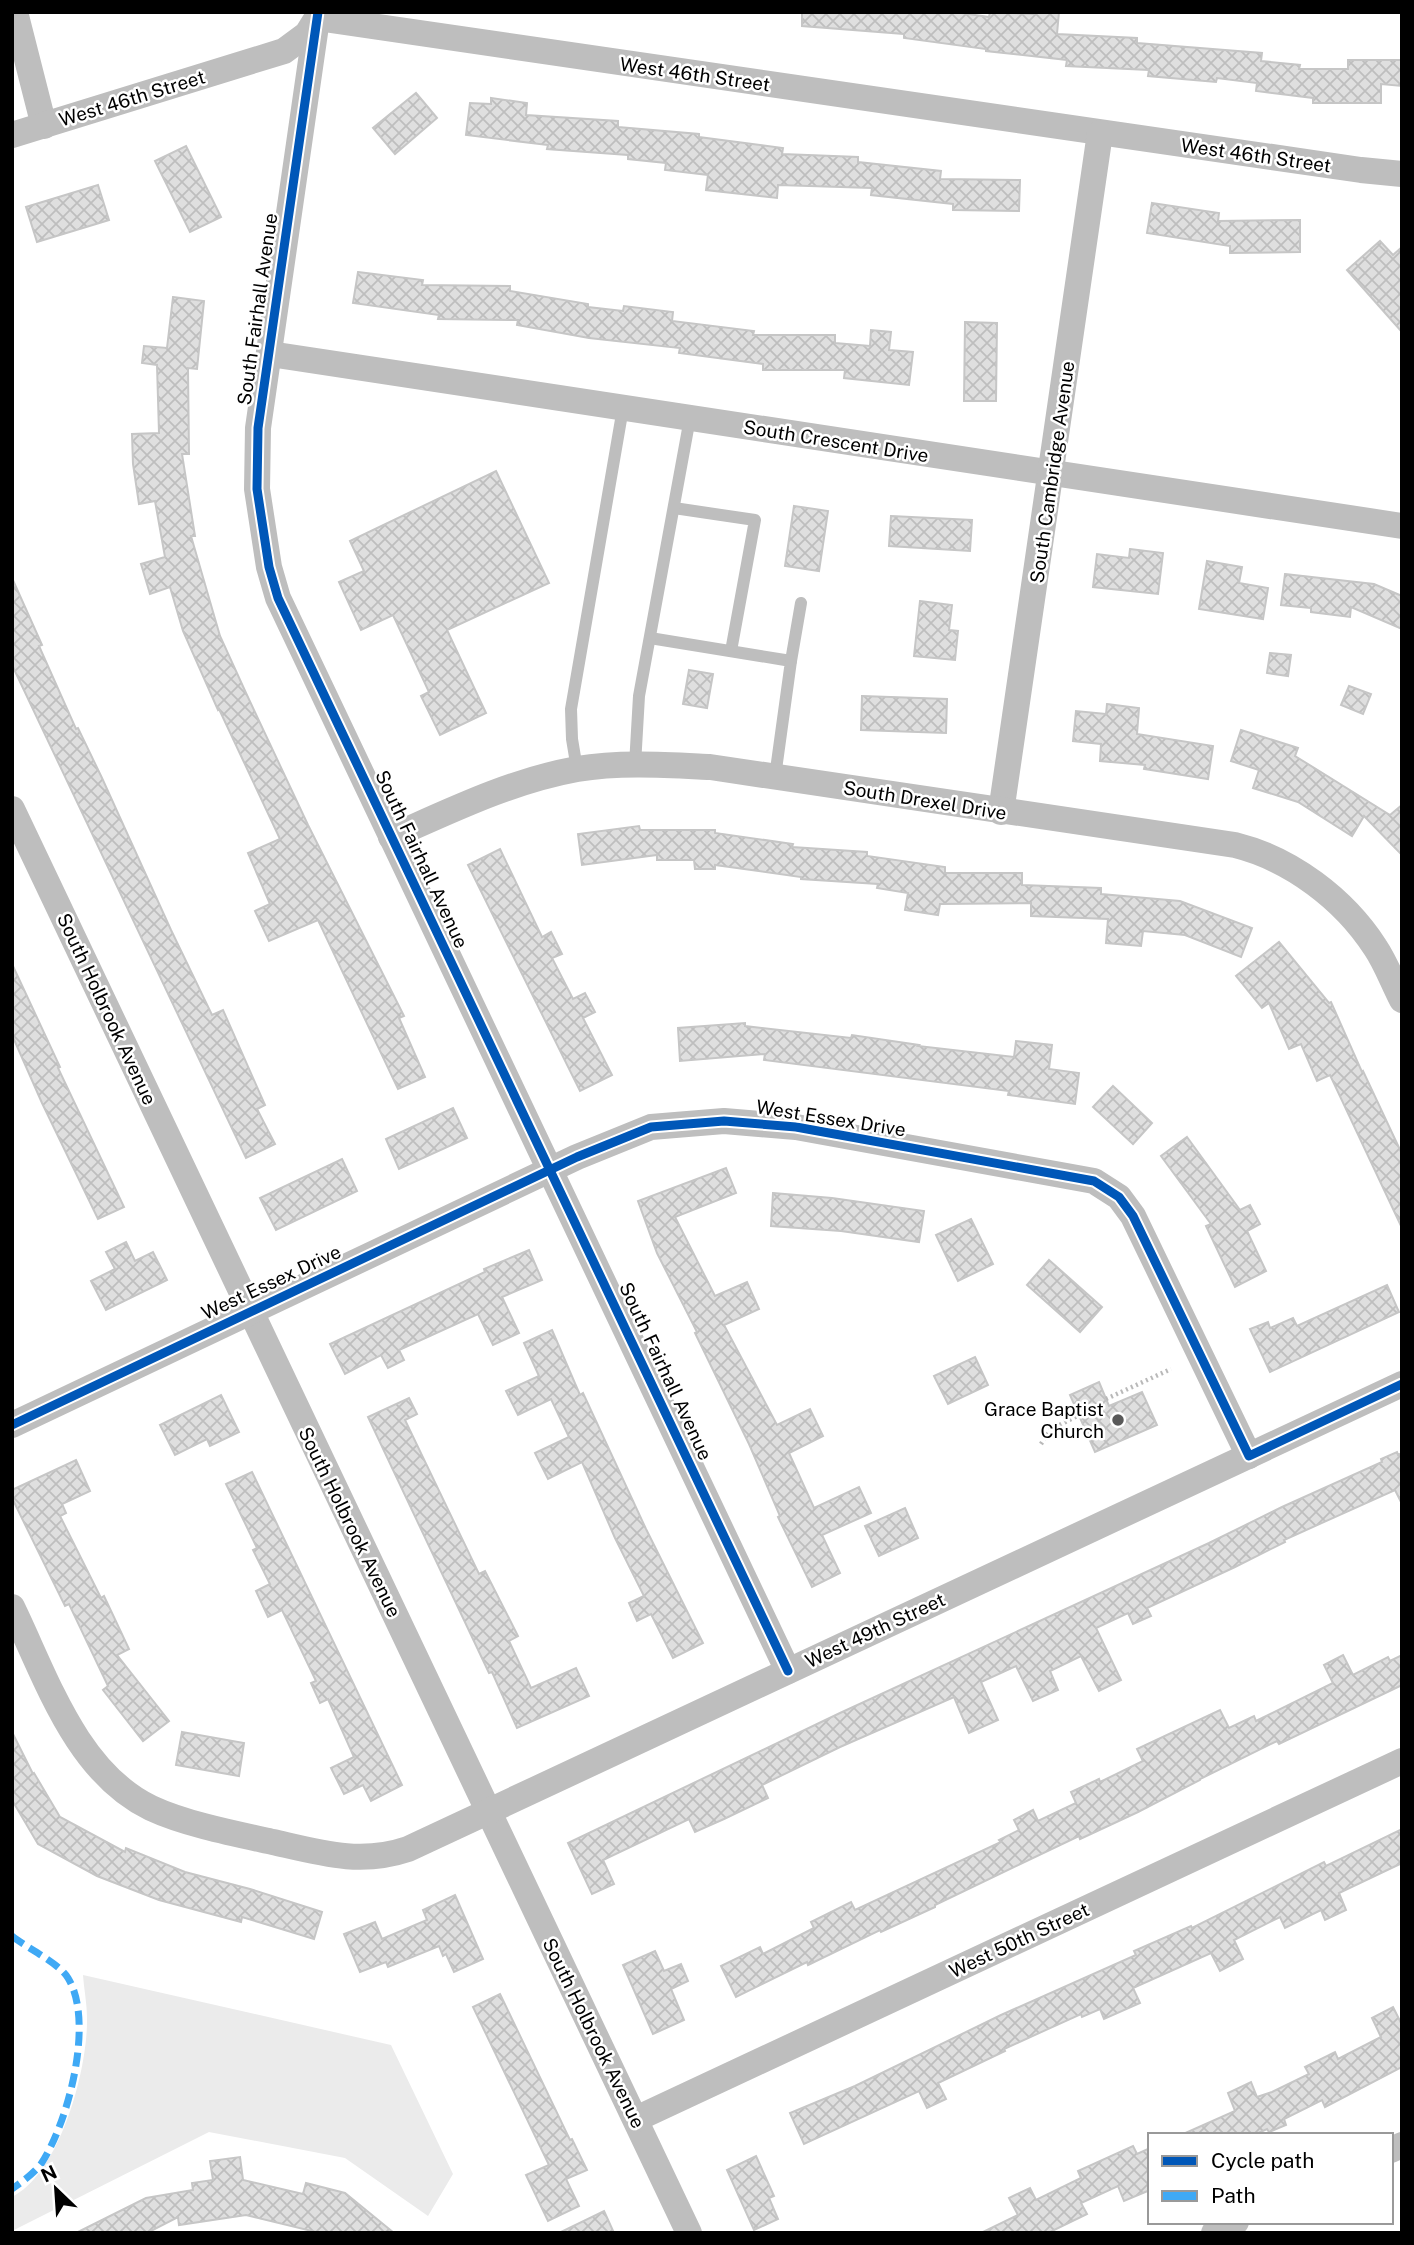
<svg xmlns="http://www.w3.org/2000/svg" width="1414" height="2245" font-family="'Public Sans',sans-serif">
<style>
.green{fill:#ebebeb}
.building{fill:url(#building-cross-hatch);stroke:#c6c6c6;stroke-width:2}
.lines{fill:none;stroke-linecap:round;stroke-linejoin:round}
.path{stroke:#b9b9b9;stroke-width:4.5;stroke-dasharray:2 3.5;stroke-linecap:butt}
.lane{stroke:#bebebe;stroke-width:12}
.street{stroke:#bebebe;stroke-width:26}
.quiet{stroke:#3fa9f5;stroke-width:7;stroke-dasharray:14 7;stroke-linecap:butt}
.cycleway-casing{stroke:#fff;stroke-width:13}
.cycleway{stroke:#0057b8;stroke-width:9}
.poi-dot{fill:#595959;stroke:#fff;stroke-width:2.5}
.labels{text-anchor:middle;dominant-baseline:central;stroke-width:5;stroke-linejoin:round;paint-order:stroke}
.street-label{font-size:19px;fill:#000;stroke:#fff}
.poi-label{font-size:19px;fill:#000;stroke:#fff;text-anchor:end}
</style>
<defs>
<pattern id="building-cross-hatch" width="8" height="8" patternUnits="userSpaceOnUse" patternTransform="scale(1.75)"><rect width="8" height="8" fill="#dfdfdf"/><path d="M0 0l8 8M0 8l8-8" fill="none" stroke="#bebebe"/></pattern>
</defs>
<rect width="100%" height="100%" fill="#fff"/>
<!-- green -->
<path class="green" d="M 83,1975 L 391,2045 L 453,2174 L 428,2216 L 345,2158 L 209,2132 L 12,2231 L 12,2197 C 60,2173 88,2069 87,2018 C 87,2004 84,1989 83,1975 Z"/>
<!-- building -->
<g class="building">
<polygon points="802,12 955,12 989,17 990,12 1034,14 1034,12 1059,12 1057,34 1137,38 1137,43 1262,53 1261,61 1300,65 1299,69 1348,69 1348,60 1402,60 1402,86 1381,84 1381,103 1313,103 1313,98 1256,91 1257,83 1217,78 1216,82 1148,76 1149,70 1066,66 1067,60 986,51 986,49 904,38 904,34 802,26"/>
<polygon points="416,93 437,118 395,154 373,128"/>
<polygon points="491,98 527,103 526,115 618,121 618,127 699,134 699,137 783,148 782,154 858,157 858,162 941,171 940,179 1020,180 1019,211 953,210 953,204 871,195 872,188 778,185 777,198 706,190 708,175 665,170 666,163 628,159 628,155 547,149 548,145 466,135 470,103 491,104"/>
<polygon points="186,146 221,217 190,232 155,161"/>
<polygon points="98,185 109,220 37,242 26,207"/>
<polygon points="1152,203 1219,213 1218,221 1300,220 1300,252 1230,253 1230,246 1147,233"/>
<polygon points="1380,241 1393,255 1402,247 1402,332 1347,270"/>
<polygon points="358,272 423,280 422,285 510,286 510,291 588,304 588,307 623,311 624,306 673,312 672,321 754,331 753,335 835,335 835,343 870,346 871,330 891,332 889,350 913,352 909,385 844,378 845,370 763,370 763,364 679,353 680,348 589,338 517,325 518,320 438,319 439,315 353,303"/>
<polygon points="173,297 204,301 197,369 188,368 189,454 182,454 195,536 191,536 220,636 246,693 308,825 404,1016 399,1018 425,1077 398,1089 318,920 269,941 255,911 270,904 248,853 280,839 219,709 218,710 183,631 170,587 150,594 141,564 165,557 155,501 139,504 133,464 132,434 159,433 157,365 142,363 144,346 167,348"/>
<polygon points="965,322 997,323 996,401 964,401"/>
<polygon points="496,471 549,583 447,630 486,713 440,735 421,696 429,692 393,615 361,630 339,582 364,571 350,541"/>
<polygon points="794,506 828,511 819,571 785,566"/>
<polygon points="891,516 972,520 970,551 889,546"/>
<polygon points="1130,549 1163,553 1158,594 1093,587 1097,554 1129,558"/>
<polygon points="1207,561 1242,567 1239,583 1268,588 1263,619 1199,609"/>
<polygon points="1285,574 1374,584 1402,596 1402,629 1351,607 1350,617 1311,612 1311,608 1281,605"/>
<polygon points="12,578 42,645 39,646 76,729 78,728 102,778 171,930 212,1015 223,1010 265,1105 257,1109 275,1144 246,1158 12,665"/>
<polygon points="920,601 952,605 949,630 958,631 955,660 914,656"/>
<polygon points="1270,653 1291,655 1288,676 1267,673"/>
<polygon points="689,670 713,674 707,708 683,704"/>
<polygon points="1349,686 1371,694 1363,714 1341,705"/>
<polygon points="862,696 947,699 946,733 861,730"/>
<polygon points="1107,704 1139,708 1137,734 1213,746 1208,779 1144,769 1145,765 1100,761 1101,744 1073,741 1076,711 1106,714"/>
<polygon points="1241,730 1298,748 1295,756 1390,815 1402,805 1402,855 1364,816 1352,836 1298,802 1253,788 1259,770 1231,761"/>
<polygon points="639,826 640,830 715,830 715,833 793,844 792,847 867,852 867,856 945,867 945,873 1022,873 1022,885 1101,888 1101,894 1180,901 1252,928 1241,957 1185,935 1143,931 1141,946 1106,943 1108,919 1031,916 1031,903 940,904 938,915 905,910 908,893 877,888 878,884 801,879 801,877 715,865 715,869 695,869 694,860 657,860 657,855 582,865 578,834"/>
<polygon points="500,849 542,937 551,932 562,954 552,958 573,999 585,993 595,1012 583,1018 612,1075 580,1091 468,865"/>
<polygon points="1279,942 1329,1003 1331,1002 1362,1072 1363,1071 1402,1154 1402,1228 1330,1075 1317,1081 1301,1044 1289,1049 1269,1003 1262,1008 1236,976"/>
<polygon points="12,964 60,1067 58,1068 124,1207 98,1219 42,1103 12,1035"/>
<polygon points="745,1023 745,1026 851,1038 852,1035 919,1045 918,1046 1014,1057 1016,1041 1052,1045 1049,1069 1079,1073 1075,1104 1008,1095 1009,1091 764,1060 765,1054 680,1061 678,1028"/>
<polygon points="1113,1086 1152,1123 1133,1144 1093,1107"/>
<polygon points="453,1108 467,1138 399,1169 386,1139"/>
<polygon points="1187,1137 1240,1210 1250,1205 1260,1224 1247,1231 1266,1271 1235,1287 1206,1226 1211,1224 1161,1156"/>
<polygon points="342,1159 357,1191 276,1230 260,1198"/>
<polygon points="726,1168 736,1193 675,1217 715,1296 747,1282 759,1309 724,1325 777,1425 810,1409 823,1436 789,1453 814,1508 859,1487 871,1513 822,1535 840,1573 812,1587 778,1517 780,1516 749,1444 695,1333 697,1332 657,1253 638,1201"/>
<polygon points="773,1193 832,1198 924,1211 919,1242 841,1231 771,1226"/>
<polygon points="971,1219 993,1264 958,1281 936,1235"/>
<polygon points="126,1242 135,1261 153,1252 167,1280 106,1310 91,1281 115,1269 106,1252"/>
<polygon points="529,1250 542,1280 502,1297 519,1333 493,1345 478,1314 399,1350 404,1360 388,1368 381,1355 345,1374 330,1344 485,1272 484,1269"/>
<polygon points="1049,1260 1102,1307 1080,1332 1027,1285"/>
<polygon points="1387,1285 1399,1312 1270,1372 1250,1329 1268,1322 1270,1328 1293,1318 1297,1326"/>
<polygon points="552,1330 580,1395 583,1393 646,1529 703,1643 673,1658 651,1614 637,1621 629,1603 644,1596 615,1538 582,1462 548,1479 535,1453 569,1437 551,1399 518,1415 506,1391 539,1376 524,1343"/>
<polygon points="975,1357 988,1385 948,1404 934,1376"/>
<polygon points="1099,1382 1109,1406 1142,1392 1157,1425 1095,1452 1070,1395"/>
<polygon points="221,1395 239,1432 210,1446 207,1439 175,1455 160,1425"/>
<polygon points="409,1398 417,1414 405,1420 479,1574 485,1571 518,1636 509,1641 531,1688 576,1668 589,1696 517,1728 492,1672 489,1673 368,1417"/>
<polygon points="1397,1452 1398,1455 1402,1453 1402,1504 1395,1490 1284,1540 1285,1542 1235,1567 1147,1608 1151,1616 1133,1624 1128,1613 1096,1628 1121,1680 1099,1691 1081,1656 1050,1671 1058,1690 1033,1701 1016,1666 981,1682 998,1720 969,1733 954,1697 840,1747 762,1785 768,1798 724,1819 695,1832 689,1819 603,1860 614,1884 592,1894 568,1843 840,1713 1209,1543 1282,1507 1382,1462 1381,1459"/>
<polygon points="76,1460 90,1491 62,1504 66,1513 60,1516 101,1598 104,1596 129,1649 117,1655 169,1721 143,1741 103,1690 108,1686 69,1604 65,1606 12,1498 12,1490"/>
<polygon points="252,1472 402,1785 371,1801 363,1785 344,1794 331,1768 354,1757 328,1699 320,1703 311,1683 316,1681 282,1610 268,1617 256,1591 270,1584 253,1550 257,1548 226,1484"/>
<polygon points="905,1508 918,1538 879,1556 865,1526"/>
<polygon points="1343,1655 1353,1675 1388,1657 1390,1661 1402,1655 1402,1685 1279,1744 1277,1741 1200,1779 1200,1780 1138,1812 1080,1839 1079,1836 935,1905 935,1907 881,1932 880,1930 808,1965 807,1962 736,1997 721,1966 760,1947 763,1954 814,1928 811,1922 851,1902 855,1910 1001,1842 999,1840 1019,1830 1014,1820 1033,1810 1038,1821 1076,1803 1071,1792 1099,1779 1100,1782 1143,1761 1137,1749 1220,1710 1229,1728 1254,1716 1256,1721 1333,1683 1324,1665"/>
<polygon points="12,1732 33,1774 34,1773 60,1817 125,1852 126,1848 185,1872 250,1889 322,1912 314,1939 242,1917 241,1922 159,1900 97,1876 38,1844 12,1800"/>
<polygon points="182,1732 244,1743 239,1776 176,1765"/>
<polygon points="1402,1829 1402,1863 1339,1893 1346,1910 1325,1920 1321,1910 1285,1928 1280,1917 1234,1940 1243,1959 1220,1971 1211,1953 1133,1988 1140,2003 1104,2019 1100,2009 1082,2017 1081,2014 1004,2049 1005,2051 938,2083 946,2099 927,2108 919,2091 804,2144 790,2113 855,2086 1001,2015 1136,1955 1134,1951 1191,1926 1192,1928 1324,1862 1326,1866"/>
<polygon points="455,1895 483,1959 454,1972 446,1954 443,1956 439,1946 388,1967 386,1962 360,1972 344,1934 375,1922 382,1939 427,1920 423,1910"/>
<polygon points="655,1951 664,1971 681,1964 688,1981 671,1989 684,2020 653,2034 623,1965"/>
<polygon points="500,1994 570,2140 572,2139 587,2170 566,2179 579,2206 548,2221 526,2175 549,2165 473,2007"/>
<polygon points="1393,2007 1402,2025 1402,2067 1325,2107 1322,2100 1284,2119 1286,2125 1269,2132 1267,2129 1254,2135 1181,2135 1235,2111 1228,2093 1251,2082 1257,2097 1272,2092 1309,2074 1305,2067 1335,2052 1338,2059 1381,2037 1372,2018"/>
<polygon points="1133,2146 1137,2154 1150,2148 1150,2190 1124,2201 1118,2186 1081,2203 1087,2214 1048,2233 981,2233 1018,2215 1009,2198 1030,2188 1036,2200 1081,2178 1078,2171"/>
<polygon points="756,2156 774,2196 769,2198 778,2219 754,2230 727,2170"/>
<polygon points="240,2157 243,2180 303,2194 306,2183 345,2193 394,2233 320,2233 246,2215 179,2225 178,2217 147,2233 76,2233 146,2198 193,2190 192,2183 213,2180 210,2161"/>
<polygon points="604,2211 614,2233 559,2233"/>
</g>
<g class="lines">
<!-- path -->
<g class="path">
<polyline points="1106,1399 1171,1369"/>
<polyline points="1041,1444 1050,1430 1079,1415"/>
</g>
<!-- lane -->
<g class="lane">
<polyline points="674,508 755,520 731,651"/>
<polyline points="650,638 791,661 775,777"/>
<polyline points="791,661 801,603"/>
<polyline points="635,765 639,696 690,418"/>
<polyline points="577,769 572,739 571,709 623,408"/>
</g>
<!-- street -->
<g class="street">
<polyline points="15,12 44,126"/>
<polyline points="318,12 258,428 257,489 269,567 278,598 788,1671"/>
<polyline points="12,135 284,51 307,34 317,18 1361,170 1402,174"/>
<polyline points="270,354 1402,526"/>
<polyline points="12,809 689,2233"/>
<polyline points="1001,812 1100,133"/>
<path d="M 391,837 C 452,810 511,781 577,769 C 621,762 666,765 710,767 L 1235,845 C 1291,859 1344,899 1375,947 C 1386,963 1393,983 1402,1000"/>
<polyline points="12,1425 577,1157 651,1127 724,1121 796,1127 1094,1181 1119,1197 1133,1216 1249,1456"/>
<path d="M 12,1607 C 46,1677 76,1772 151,1808 C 185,1824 236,1834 273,1842 C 321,1853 361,1865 408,1849 L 1402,1384"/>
<polyline points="636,2119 1402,1761"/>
<polyline points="1391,2150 1402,2145"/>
<polyline points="1214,2233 1236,2222"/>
</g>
<!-- quiet -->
<path class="quiet" d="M 12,1936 C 27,1948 59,1963 68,1978 C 95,2022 68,2123 41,2164 C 33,2174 23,2181 12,2189"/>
<!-- cycleway casing -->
<g class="cycleway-casing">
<g id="cycleway">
<polyline points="318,12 258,428 257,489 269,567 278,598 788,1671"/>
<polyline points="12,1425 577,1157 651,1127 724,1121 796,1127 1094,1181 1119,1197 1133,1216 1249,1456 1402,1384"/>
</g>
</g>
<!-- cycleway -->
<use href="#cycleway" class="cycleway"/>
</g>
<!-- markers -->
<circle class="poi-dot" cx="1118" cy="1420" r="7"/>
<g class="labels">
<!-- street labels -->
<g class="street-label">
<text transform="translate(695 74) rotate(8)">West 46th Street</text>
<text transform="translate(132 98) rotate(-17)">West 46th Street</text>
<text transform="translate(1256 155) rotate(8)">West 46th Street</text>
<text transform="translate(257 309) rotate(-82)">South Fairhall Avenue</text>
<text transform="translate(836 441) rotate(9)">South Crescent Drive</text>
<text transform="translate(1052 472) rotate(-82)">South Cambridge Avenue</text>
<text transform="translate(925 800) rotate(9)">South Drexel Drive</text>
<text transform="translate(422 859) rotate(65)">South Fairhall Avenue</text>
<text transform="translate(107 1009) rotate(65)">South Holbrook Avenue</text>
<text transform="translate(831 1118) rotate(9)">West Essex Drive</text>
<text transform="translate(271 1282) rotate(-25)">West Essex Drive</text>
<text transform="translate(666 1371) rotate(65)">South Fairhall Avenue</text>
<text transform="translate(350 1522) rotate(64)">South Holbrook Avenue</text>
<text transform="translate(875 1630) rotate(-25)">West 49th Street</text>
<text transform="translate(1019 1940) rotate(-25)">West 50th Street</text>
<text transform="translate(594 2033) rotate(64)">South Holbrook Avenue</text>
</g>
<!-- poi labels -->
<g class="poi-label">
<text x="1104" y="1409">Grace Baptist<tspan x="1104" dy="22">Church</tspan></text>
</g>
</g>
<!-- border -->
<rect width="1414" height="2245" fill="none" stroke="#000000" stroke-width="28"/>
<!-- legend -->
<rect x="1148" y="2133" width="245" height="91" fill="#ffffff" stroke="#999999" stroke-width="2"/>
<rect x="1162" y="2156" width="35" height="10" fill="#0057b8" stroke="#999999" stroke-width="2"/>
<text x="1211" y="2168" font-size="21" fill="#000000">Cycle path</text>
<rect x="1162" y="2191" width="35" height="10" fill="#3fa9f5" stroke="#999999" stroke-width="2"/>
<text x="1211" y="2203" font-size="21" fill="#000000">Path</text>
<!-- north arrow -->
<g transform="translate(56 2189) rotate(335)" stroke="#ffffff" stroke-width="5" paint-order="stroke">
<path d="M0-5L12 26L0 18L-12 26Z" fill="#000000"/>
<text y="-10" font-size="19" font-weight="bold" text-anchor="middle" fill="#000000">N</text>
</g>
</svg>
